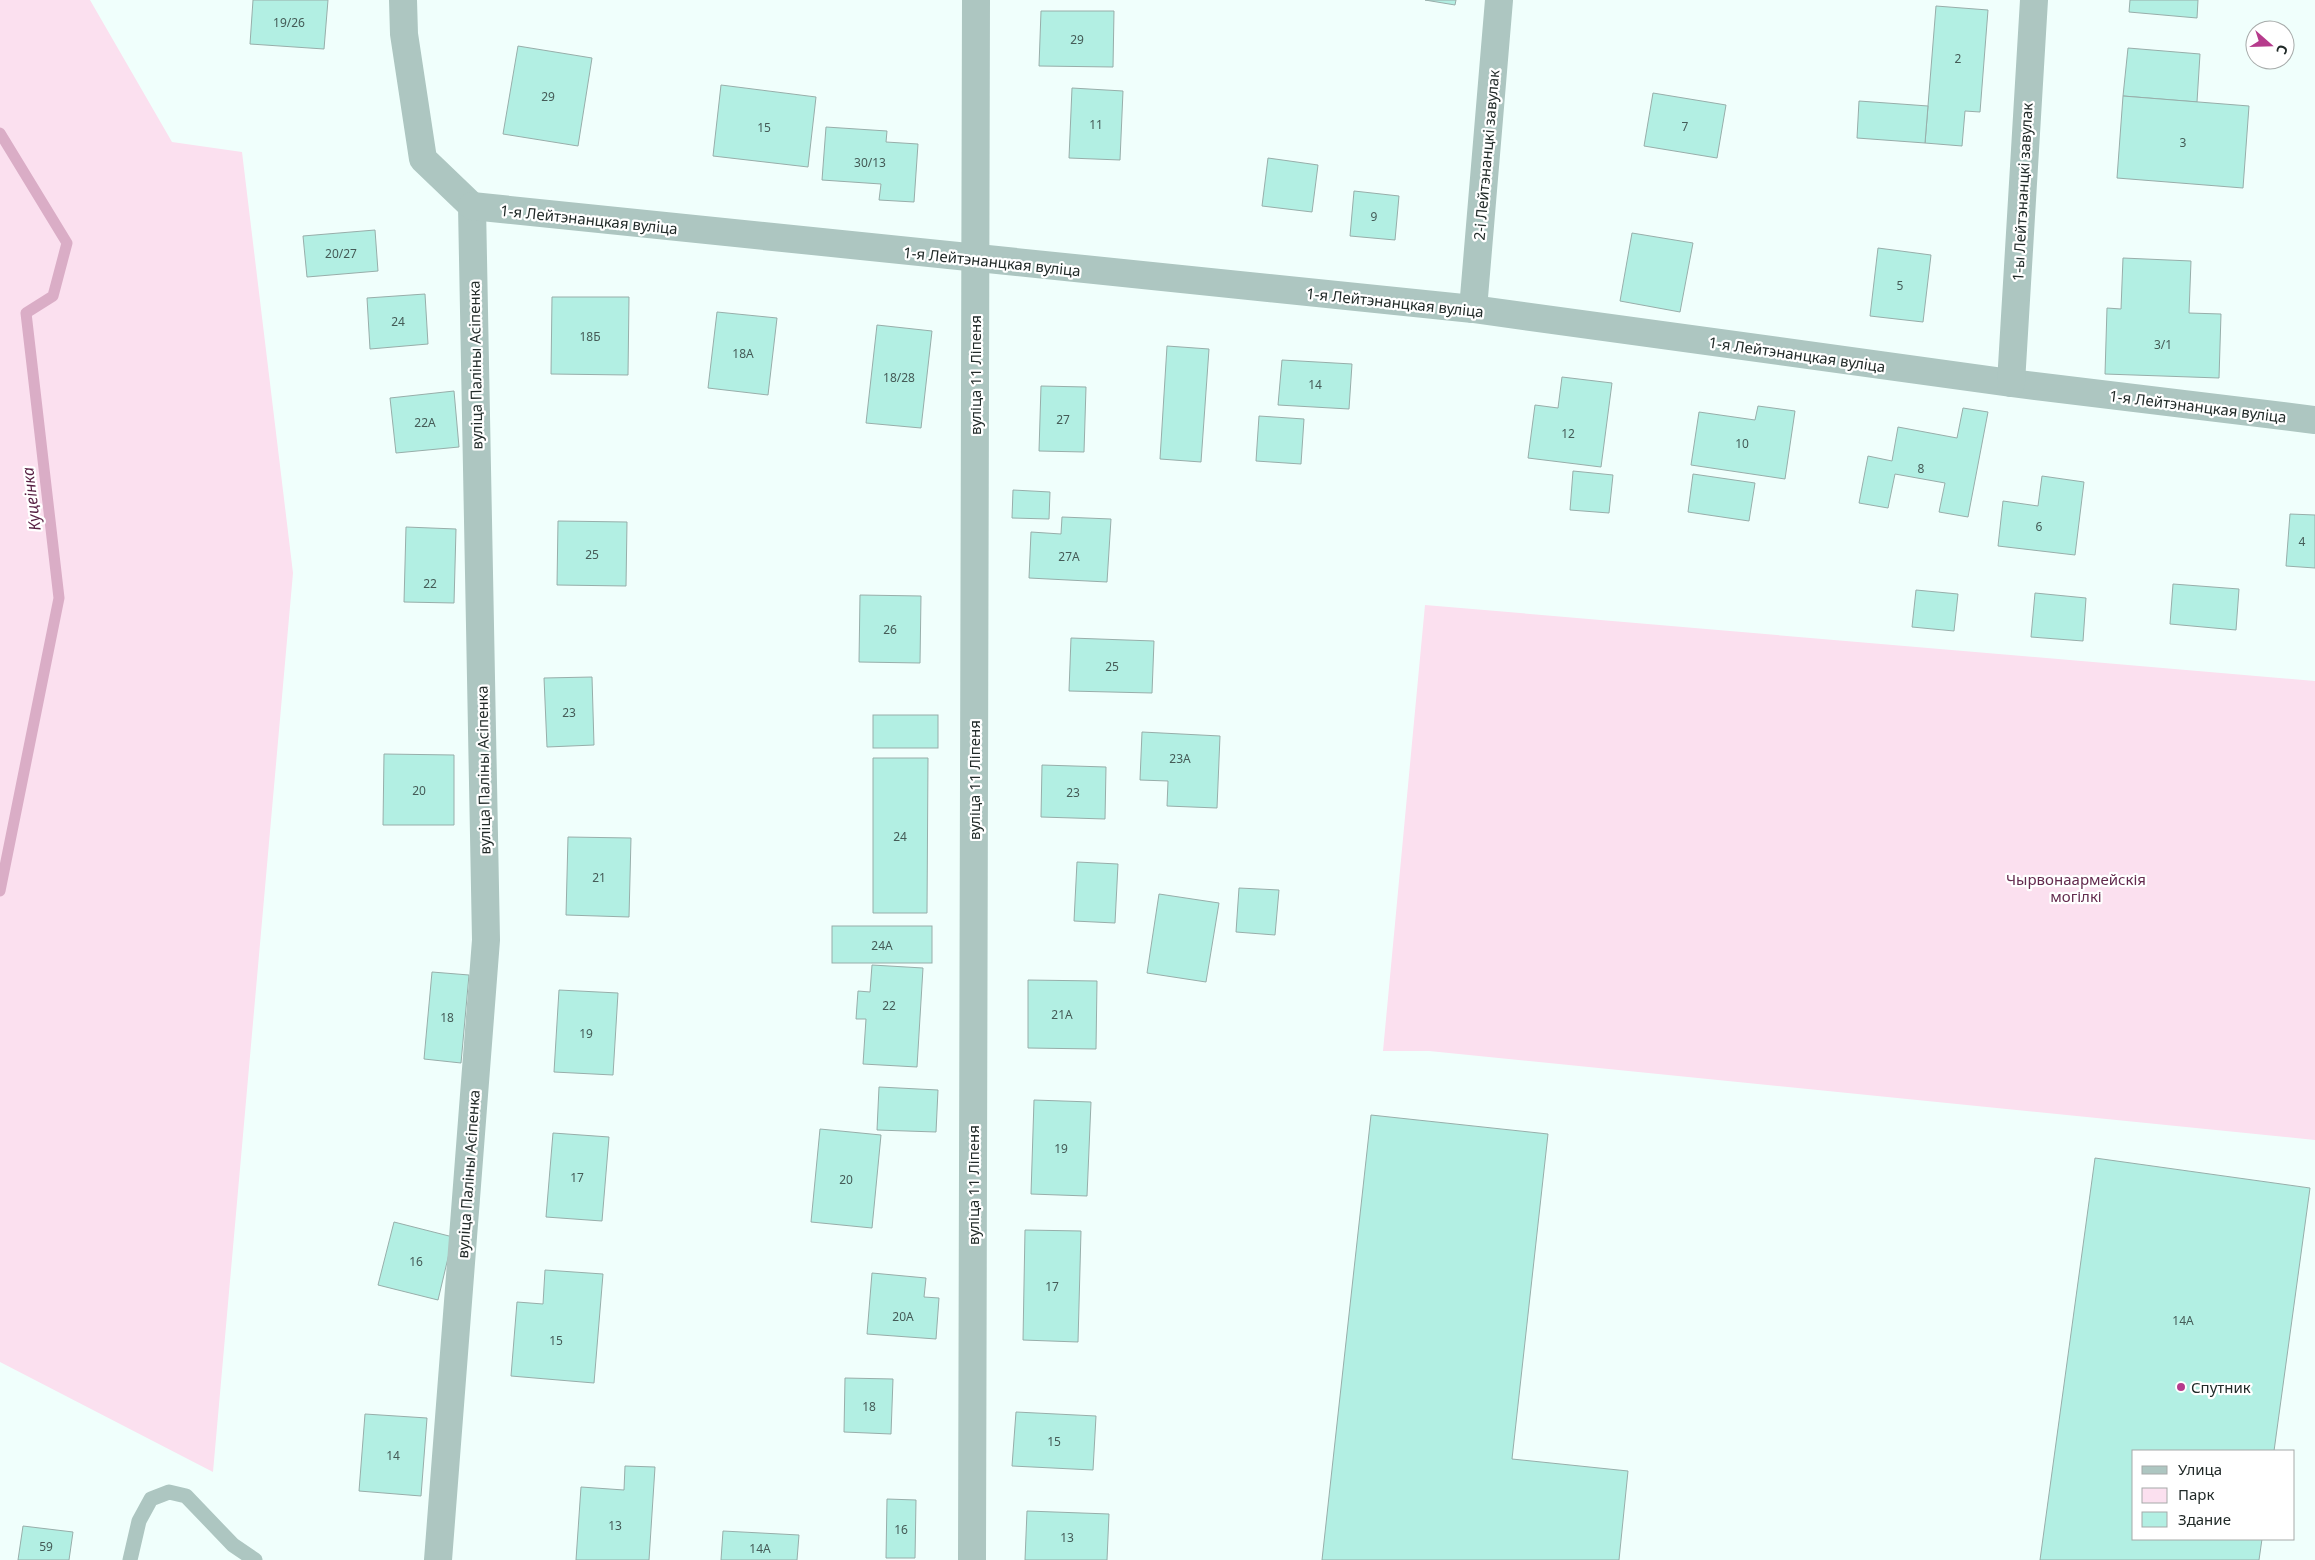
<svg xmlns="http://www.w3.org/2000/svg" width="2315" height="1560" font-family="'Noto Sans',sans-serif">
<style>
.green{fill:#fbe0ef}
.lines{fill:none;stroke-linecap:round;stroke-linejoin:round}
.stream{stroke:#daadc6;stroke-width:11}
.building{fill:#b2efe3;stroke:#98aeaa}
.service{stroke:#adc6c1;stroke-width:15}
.minor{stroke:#adc6c1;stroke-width:28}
.poi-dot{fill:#b63b8c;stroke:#fff;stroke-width:2}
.labels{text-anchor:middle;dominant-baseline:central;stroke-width:4.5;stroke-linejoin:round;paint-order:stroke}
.number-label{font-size:12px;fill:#455b57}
.street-label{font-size:15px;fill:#212a28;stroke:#fff}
.park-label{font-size:15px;fill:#632b4e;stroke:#fff}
.poi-label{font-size:15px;fill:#212a28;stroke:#fff;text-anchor:start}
.water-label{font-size:16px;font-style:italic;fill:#561f42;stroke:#fff}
</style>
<rect width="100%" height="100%" fill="#f0fffc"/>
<!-- green -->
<g class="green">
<polygon points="0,0 90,0 172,142 242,152 293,573 213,1472 0,1362"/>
<polygon points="1425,605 2315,681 2315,1140 1429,1051 1383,1051"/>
</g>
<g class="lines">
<!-- stream -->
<polyline class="stream" points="0,133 67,243 53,296 26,313 59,598 0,891"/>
</g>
<!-- building -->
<g class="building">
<polygon points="253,0 328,0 324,49 250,44"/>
<polygon points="1425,0 1456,0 1455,5"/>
<polygon points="2130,0 2198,0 2197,18 2129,12"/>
<polygon points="1936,6 1988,10 1980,112 1965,111 1962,146 1925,143"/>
<polygon points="1041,11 1114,11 1113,67 1039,66"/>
<polygon points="518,46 592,58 578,146 503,134"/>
<polygon points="2128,48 2200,54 2197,102 2123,96"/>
<polygon points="721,85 816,97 808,167 713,156"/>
<polygon points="1072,88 1123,91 1120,160 1069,158"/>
<polygon points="1653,93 1726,105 1717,158 1644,146"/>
<polygon points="2123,96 2249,106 2243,188 2117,178"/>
<polygon points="1859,101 1928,106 1925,143 1857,138"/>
<polygon points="826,127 887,131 886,142 918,144 914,202 879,200 881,184 822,180"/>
<polygon points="1268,158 1318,165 1312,212 1262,206"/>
<polygon points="1354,191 1399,196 1395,240 1350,236"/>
<polygon points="375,230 378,271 307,277 303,236"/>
<polygon points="1632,233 1693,243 1680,312 1620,301"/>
<polygon points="1878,248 1931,255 1923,322 1870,316"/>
<polygon points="2123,258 2191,261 2189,313 2221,314 2219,378 2105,374 2107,308 2121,309"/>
<polygon points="425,294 428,344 370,349 367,298"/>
<polygon points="552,297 629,297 628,375 551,374"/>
<polygon points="717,312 777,318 768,395 708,388"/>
<polygon points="877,325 932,331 921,428 866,423"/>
<polygon points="1167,346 1209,349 1201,462 1160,459"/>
<polygon points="1282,360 1352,364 1349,409 1278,405"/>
<polygon points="1562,377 1612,383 1601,467 1528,458 1535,405 1558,408"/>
<polygon points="1041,386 1086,387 1084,452 1039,451"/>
<polygon points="454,391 459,447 396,453 390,398"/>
<polygon points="1758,406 1795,411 1785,479 1691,465 1699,412 1755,420"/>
<polygon points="1963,408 1988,412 1968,517 1939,512 1945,483 1895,474 1888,508 1859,503 1868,456 1892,461 1898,427 1957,438"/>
<polygon points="1259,416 1304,419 1301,464 1256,461"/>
<polygon points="1573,471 1613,475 1609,513 1570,510"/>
<polygon points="1693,474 1755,483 1749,521 1688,512"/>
<polygon points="2042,476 2084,482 2075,555 1998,546 2003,501 2038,506"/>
<polygon points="1013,490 1050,492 1049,519 1012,518"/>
<polygon points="2290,514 2315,515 2315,568 2286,566"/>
<polygon points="1062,517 1111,519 1107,582 1029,578 1031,532 1061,534"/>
<polygon points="558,521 627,522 626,586 557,585"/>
<polygon points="406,527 456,529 454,603 404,602"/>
<polygon points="2173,584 2239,589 2236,630 2170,624"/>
<polygon points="1916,590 1958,594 1954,631 1912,627"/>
<polygon points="2035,593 2086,598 2083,641 2031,637"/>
<polygon points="860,595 921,596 920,663 859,662"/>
<polygon points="1071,638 1154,641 1152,693 1069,691"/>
<polygon points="592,677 594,745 547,747 544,678"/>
<rect x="873" y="715" width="65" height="33"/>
<polygon points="1142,732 1220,736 1217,808 1167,806 1168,781 1140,780"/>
<polygon points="384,754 454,755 454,825 383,825"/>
<polygon points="873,758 928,758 927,913 873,913"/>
<polygon points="1042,765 1106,767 1105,819 1041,817"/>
<polygon points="568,837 631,838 629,917 566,915"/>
<polygon points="1077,862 1118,864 1115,923 1074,921"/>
<polygon points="1239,888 1279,890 1275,935 1236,932"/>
<polygon points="1159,894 1219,903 1206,982 1147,973"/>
<rect x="832" y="926" width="100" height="37"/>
<polygon points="872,965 923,968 917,1067 863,1064 866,1019 856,1019 858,991 870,992"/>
<polygon points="432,972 469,975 461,1063 424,1059"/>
<polygon points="1028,980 1097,981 1096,1049 1028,1048"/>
<polygon points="559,990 618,993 613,1075 554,1072"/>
<polygon points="879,1087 938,1090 936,1132 877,1130"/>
<polygon points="1034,1100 1091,1102 1087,1196 1031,1194"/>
<polygon points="1371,1115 1548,1134 1512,1459 1628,1471 1619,1560 1322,1560"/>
<polygon points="820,1129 881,1135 872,1228 811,1222"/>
<polygon points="553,1133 609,1137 602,1221 546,1217"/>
<polygon points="2095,1158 2310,1188 2274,1451 2134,1451 2134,1539 2262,1539 2259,1560 2040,1560"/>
<polygon points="394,1222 453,1237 438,1300 378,1285"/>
<polygon points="1025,1230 1081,1231 1078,1342 1023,1340"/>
<polygon points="545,1270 603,1274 594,1383 511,1376 517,1302 543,1304"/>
<polygon points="872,1273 926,1278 924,1297 939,1298 936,1339 867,1334"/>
<polygon points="845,1378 893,1379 891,1434 844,1432"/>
<polygon points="1016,1412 1096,1416 1093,1470 1012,1466"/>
<polygon points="365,1414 427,1418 421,1496 359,1491"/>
<polygon points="625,1466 655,1467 649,1560 576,1560 581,1487 624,1490"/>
<polygon points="887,1499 916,1500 915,1558 886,1558"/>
<polygon points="1027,1511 1109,1514 1107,1560 1025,1560"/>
<polygon points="23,1526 73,1532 69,1560 18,1560"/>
<polygon points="723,1531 799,1535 797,1560 721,1560"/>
</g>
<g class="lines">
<!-- service -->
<polyline class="service" points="130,1560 139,1521 151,1499 169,1492 186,1496 233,1545 255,1560"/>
<!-- minor -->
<g class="minor">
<polyline points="403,0 404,34 423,159 472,206 486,940 438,1560"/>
<polyline points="472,206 1473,309 2011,383 2315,420"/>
<polyline points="1473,309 1499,0"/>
<polyline points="2011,383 2034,0"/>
<polyline points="972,1560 976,0"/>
</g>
</g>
<!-- markers -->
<circle class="poi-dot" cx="2181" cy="1387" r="5"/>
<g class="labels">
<!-- number labels -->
<g class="number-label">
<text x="289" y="22">19/26</text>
<text x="1077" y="39">29</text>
<text x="1958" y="58">2</text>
<text x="548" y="96">29</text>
<text x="1096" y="124">11</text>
<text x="1685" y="126">7</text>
<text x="764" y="127">15</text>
<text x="2183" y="142">3</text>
<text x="870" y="162">30/13</text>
<text x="1374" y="216">9</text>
<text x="341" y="253">20/27</text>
<text x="1900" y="285">5</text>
<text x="398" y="321">24</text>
<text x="590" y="336">18Б</text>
<text x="2163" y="344">3/1</text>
<text x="743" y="353">18А</text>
<text x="899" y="377">18/28</text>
<text x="1315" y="384">14</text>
<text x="1063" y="419">27</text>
<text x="425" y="422">22А</text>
<text x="1568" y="433">12</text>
<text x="1742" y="443">10</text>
<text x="1921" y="468">8</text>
<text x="2039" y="526">6</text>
<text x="2302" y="541">4</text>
<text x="592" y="554">25</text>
<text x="1069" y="556">27А</text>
<text x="430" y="583">22</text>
<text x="890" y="629">26</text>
<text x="1112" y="666">25</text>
<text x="569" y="712">23</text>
<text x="1180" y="758">23А</text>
<text x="419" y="790">20</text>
<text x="1073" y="792">23</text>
<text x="900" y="836">24</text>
<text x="599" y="877">21</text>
<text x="882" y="945">24А</text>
<text x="889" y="1005">22</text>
<text x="1062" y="1014">21А</text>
<text x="447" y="1017">18</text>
<text x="586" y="1033">19</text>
<text x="1061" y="1148">19</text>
<text x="577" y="1177">17</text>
<text x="846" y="1179">20</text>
<text x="416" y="1261">16</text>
<text x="1052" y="1286">17</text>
<text x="903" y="1316">20А</text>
<text x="2183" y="1320">14А</text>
<text x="556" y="1340">15</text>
<text x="869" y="1406">18</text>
<text x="1054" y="1441">15</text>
<text x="393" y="1455">14</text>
<text x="615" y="1525">13</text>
<text x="901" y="1529">16</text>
<text x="1067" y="1537">13</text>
<text x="46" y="1546">59</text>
<text x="760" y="1548">14А</text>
</g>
<!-- street labels -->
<g class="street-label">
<text transform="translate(1486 155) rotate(-85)">2-і Лейтэнанцкі завулак</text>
<text transform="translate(2022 192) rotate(-87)">1-ы Лейтэнанцкі завулак</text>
<text transform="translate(589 219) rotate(6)">1-я Лейтэнанцкая вуліца</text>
<text transform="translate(992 261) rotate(6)">1-я Лейтэнанцкая вуліца</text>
<text transform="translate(1395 302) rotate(6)">1-я Лейтэнанцкая вуліца</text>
<text transform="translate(1797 354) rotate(8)">1-я Лейтэнанцкая вуліца</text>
<text transform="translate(475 365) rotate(-91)">вуліца Паліны Асіпенка</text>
<text transform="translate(975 375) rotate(-90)">вуліца 11 Ліпеня</text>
<text transform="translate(2198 406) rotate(7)">1-я Лейтэнанцкая вуліца</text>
<text transform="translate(483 770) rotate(-91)">вуліца Паліны Асіпенка</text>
<text transform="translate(974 780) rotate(-90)">вуліца 11 Ліпеня</text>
<text transform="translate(468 1174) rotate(-86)">вуліца Паліны Асіпенка</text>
<text transform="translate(973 1185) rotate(-90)">вуліца 11 Ліпеня</text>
</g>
<!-- park labels -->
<g class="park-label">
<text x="2076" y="879">Чырвонаармейскія<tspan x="2076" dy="17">могілкі</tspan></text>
</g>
<!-- poi labels -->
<g class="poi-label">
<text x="2191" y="1387">Спутник</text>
</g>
<!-- water labels -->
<g class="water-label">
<text transform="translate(31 499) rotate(-97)">Куцеінка</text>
</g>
</g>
<!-- legend -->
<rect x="2132" y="1450" width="162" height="90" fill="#ffffff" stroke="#a6aaa9"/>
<rect x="2142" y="1466" width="25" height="8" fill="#adc6c1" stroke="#a6aaa9"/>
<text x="2178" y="1475" font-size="15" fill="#212a28">Улица</text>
<rect x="2142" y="1488" width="25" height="15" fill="#fbe0ef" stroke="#a6aaa9"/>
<text x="2178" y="1500" font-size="15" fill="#212a28">Парк</text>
<rect x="2142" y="1512" width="25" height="15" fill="#b2efe3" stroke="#a6aaa9"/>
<text x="2178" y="1525" font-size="15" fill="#212a28">Здание</text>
<!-- north arrow -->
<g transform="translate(2270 45) rotate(110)"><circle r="24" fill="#ffffff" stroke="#a6aaa9"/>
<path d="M0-4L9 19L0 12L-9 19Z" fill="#b63b8c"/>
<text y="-8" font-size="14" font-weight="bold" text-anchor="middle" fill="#212a28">С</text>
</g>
</svg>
